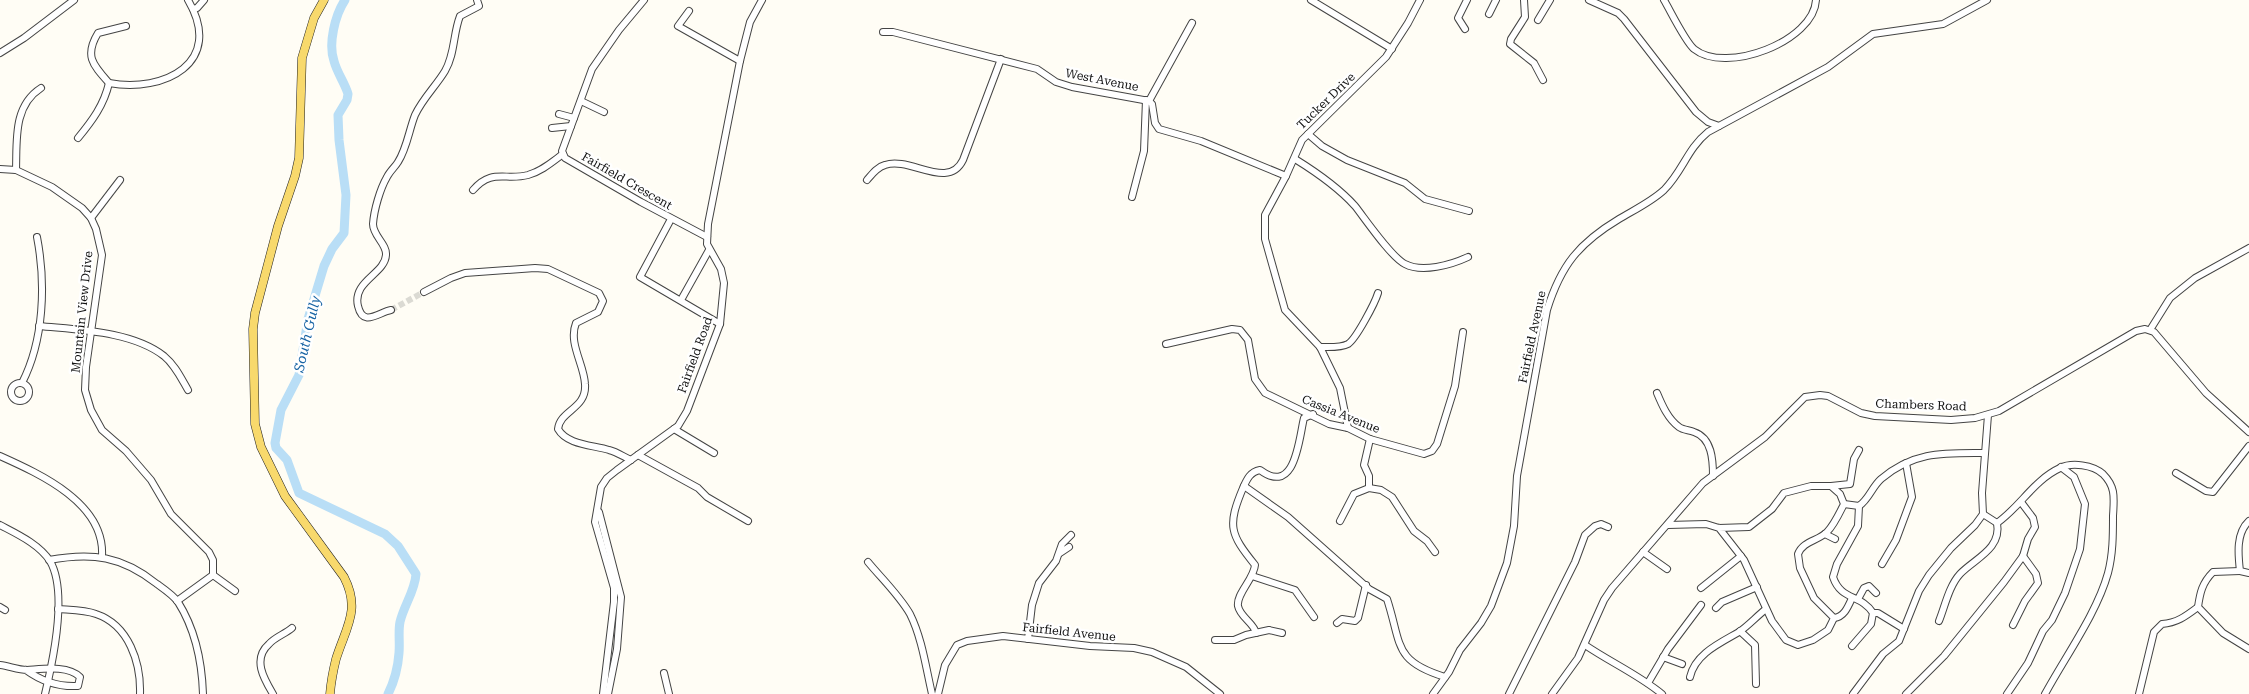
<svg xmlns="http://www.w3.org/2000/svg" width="2249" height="694" font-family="'Roboto Serif',serif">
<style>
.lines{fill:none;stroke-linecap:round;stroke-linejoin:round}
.river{stroke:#b9def6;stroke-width:9}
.minor-tunnel{stroke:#dbdad3;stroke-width:6;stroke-dasharray:6 3;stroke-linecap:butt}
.minor-casing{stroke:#444;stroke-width:8}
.major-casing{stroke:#222;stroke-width:9}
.minor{stroke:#fff;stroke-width:6}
.major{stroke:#f8d96c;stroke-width:8}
.labels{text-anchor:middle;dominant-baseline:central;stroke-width:5;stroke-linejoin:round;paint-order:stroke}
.street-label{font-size:12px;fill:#111;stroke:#fff}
.water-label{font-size:14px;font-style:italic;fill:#1864a4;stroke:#fff}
</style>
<rect width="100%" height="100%" fill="#fffdf5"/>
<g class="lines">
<!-- river -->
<path class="river" d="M 345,0 C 335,15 328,44 334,61 C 337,73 345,83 348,94 L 347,100 L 338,115 L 339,140 L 346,195 L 344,233 L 332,249 L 324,266 L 308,319 L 299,375 L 281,410 L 275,443 L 276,448 L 287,460 L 299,493 L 385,534 L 398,546 L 416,574 C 415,591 404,605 400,622 C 398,632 400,642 399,653 C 398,667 394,682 388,694"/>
<!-- minor-tunnel -->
<polyline class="minor-tunnel" points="391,310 424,292"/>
<!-- minor casing -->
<g class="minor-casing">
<g id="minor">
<polyline points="644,0 619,30 592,69 562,151 565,158 641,202 707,237"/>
<polyline points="1311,0 1392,49"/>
<polyline points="1524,0 1525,17 1511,39 1510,44 1534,63 1543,80"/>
<polyline points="1589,0 1618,13 1624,19 1696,112 1708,122 1719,126"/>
<path d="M 1664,0 C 1671,12 1685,41 1694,49 C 1726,75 1814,41 1816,0"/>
<polyline points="193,9 197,8 204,0"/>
<polyline points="689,11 678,26 740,61"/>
<polyline points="1489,14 1496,0"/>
<polyline points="1538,20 1550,0"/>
<path d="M 126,26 L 98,33 C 84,56 93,65 109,83 C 164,93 225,63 188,0"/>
<polyline points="1465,29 1458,18 1467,0"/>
<polyline points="883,32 893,32 1037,69 1056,82 1072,87 1149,101 1152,104 1155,123 1159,129 1201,141 1286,176"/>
<polyline points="0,53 24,38 74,0"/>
<polyline points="581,101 604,112"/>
<polyline points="1149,101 1192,23"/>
<polyline points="559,114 574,118"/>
<polyline points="552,128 571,126"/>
<polyline points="1308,134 1322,146 1347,160 1405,183 1425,199 1469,211"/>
<path d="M 78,138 C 92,121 104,105 109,83"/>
<path d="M 1295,159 C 1316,172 1338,187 1355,206 C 1366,220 1391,257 1405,264 C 1422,273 1451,265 1468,257"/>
<polyline points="0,169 16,170 52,187 82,208 91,218 96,229 102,255 86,367 85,390 91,410 102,430 126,451 151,480 171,514 209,552 213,560 213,575 177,601"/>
<path d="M 16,170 C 17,140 13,106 41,88"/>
<path d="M 867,180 C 872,174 877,167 885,165 C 910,156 948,191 963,160 L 1001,59"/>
<path d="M 473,190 C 492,168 505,181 528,175 C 542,171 552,162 563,154"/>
<polyline points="1132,197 1144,151 1146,100"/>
<polyline points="91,218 120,180"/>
<polyline points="671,219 640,277 720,324"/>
<path d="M 424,292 L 451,278 L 465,273 L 535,268 L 548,269 L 599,293 L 603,301 L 598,312 L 576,323 C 568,343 584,364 585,384 C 587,409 560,410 558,429 C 567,445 593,445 609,450 C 617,452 624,457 631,460"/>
<polyline points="681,300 709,250"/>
<path d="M 391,310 C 379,312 363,328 358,306 C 352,281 385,274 386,255 C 387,244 373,236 373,224 C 374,210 380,189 387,177 C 390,171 395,167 398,162 C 407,148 409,130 415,115 C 423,98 436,86 445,71 C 455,54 453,34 460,16 L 479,6 L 477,0"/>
<path d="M 39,326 C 78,330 132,331 164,356 C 175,365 181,378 188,390"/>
<polyline points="2150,330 2170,298 2195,278 2249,248"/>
<polyline points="1166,344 1232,329 1240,330 1248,340 1255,379 1265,393 1329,424 1348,428 1370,439 1424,454 1432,451 1437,444 1455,386 1463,332"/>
<path d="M 1320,347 C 1328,347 1341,348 1348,344 C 1356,339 1375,303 1378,293"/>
<circle cx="20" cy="392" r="9"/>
<path d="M 22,383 C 44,340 46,284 37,237"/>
<path d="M 1657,393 C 1662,405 1668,419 1679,427 C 1683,430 1689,430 1694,432 C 1712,438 1713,460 1713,476"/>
<polyline points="1348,428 1340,388 1320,347 1285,310 1265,239 1265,215 1286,176 1302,140 1386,57 1408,23 1420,0"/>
<polyline points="674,429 714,453"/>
<polyline points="638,455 698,488 707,497 748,521"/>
<path d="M 0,456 C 40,474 105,503 102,556"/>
<polyline points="2176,473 2206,491 2213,492 2249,446"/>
<path d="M 1244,486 L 1288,517 L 1369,589 L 1387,599 C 1402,645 1393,661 1445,677"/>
<polyline points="1831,486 1850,484 1854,459 1859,450"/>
<polyline points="1369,488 1369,476 1364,465 1370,439"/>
<path d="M 1844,504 L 1859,506 C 1869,499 1872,487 1881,479 C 1914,451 1944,453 1984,453"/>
<polyline points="599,512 621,597 617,649 608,694"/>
<polyline points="1983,514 1997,523"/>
<polyline points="1340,521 1354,494 1369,488 1381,490 1392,497 1414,531 1427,541 1435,552"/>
<path d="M 2249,521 C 2236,533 2238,554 2240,571 L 2249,573"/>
<path d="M 1997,523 C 2020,507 2034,480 2060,468 C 2072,462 2093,465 2103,474 C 2116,487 2114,498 2113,516 C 2113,535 2113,554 2108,573 C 2097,613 2065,657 2045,694"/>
<path d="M 0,525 C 17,534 39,544 50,561 C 68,592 53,661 45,694"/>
<path d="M 1668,525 L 1706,524 L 1719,528 L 1749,527 L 1772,509 L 1784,493 L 1811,486 L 1831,486 L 1840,494 L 1844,504 C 1839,514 1834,525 1827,532 C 1818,541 1803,541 1798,554 L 1800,568 L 1814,598 L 1834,618 L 1828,630 L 1813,640 L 1798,645 L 1786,640 L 1772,621 L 1744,560 L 1719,528"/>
<polyline points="1825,534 1835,539"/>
<polyline points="1643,552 1667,569"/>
<polyline points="1060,553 1069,547"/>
<path d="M 49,560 C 92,552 122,556 157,584 C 164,589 173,595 178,602 C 195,629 202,663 203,694"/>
<path d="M 868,562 C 882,579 899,595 910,614 C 922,638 926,668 932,694"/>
<polyline points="1882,564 1896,540 1912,497 1906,463"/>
<path d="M 2240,571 L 2213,572 C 2202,583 2200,593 2198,607 L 2223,633 L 2249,649"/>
<polyline points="213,575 235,591"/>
<polyline points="1252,576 1295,590 1314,617"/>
<polyline points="1701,588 1741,556"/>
<polyline points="1858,599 1864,588 1869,586 1876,593"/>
<polyline points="0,607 5,610"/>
<polyline points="1716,608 1722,602 1757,587"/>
<path d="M 58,609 C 70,610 85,610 96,614 C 129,625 141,663 140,694"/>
<polyline points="1873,613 1878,613 1904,629"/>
<path d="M 1834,618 C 1844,617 1848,607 1852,598"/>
<path d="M 1939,621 C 1945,606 1949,586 1960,574 C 1974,559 2002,549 1997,523"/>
<polyline points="1337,623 1342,619 1355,621 1358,618 1366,585"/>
<polyline points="2013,625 2025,601 2038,583 2036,574 2023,556"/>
<polyline points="1740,631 1755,645 1756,684"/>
<path d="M 1256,633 C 1254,623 1240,617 1238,606 C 1236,594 1254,579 1255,565 C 1230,534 1227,526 1243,488 C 1247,479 1250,472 1260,470 C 1296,497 1299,437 1304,418 L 1313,414"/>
<polyline points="1028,639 1032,605 1039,583 1056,561 1062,544 1071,535"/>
<polyline points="1215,640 1234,640 1246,635 1269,630 1282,633"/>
<path d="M 1585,645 C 1610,662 1639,675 1662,694"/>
<path d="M 1852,646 L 1871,624 L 1873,613 C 1861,594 1841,601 1833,577 L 1837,564 L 1858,526 L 1859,506"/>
<polyline points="1663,657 1682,664"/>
<path d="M 0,665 C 9,666 18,670 27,670 C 43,669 68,665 80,677 L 78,686 C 59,687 41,681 26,670"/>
<polyline points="664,673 669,694"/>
<path d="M 1690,677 C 1695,654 1720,643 1739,632 C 1748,626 1757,616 1766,609"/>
<polyline points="1648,683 1668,649 1701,605"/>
<path d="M 273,694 C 264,679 252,659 269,644 C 275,637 285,634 292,628"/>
<polyline points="603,694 614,602 614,588 595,522 601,487 607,478 617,470 678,426 687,411 720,324 724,283 721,269 707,244 708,224 740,61 750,22 762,0"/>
<polyline points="938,694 945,665 957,645 967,641 1003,636 1090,646 1134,648 1152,652 1186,667 1220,694"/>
<path d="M 1433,694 L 1449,672 L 1460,650 L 1481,623 L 1491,606 L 1507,563 L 1514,526 L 1517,476 L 1547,310 C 1561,265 1579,243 1619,219 C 1634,210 1651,202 1664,190 C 1683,171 1687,149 1708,132 L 1828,67 L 1873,34 L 1943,24 L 1987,0"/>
<polyline points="1509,694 1575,562 1585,535 1595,526 1601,524 1608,527"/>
<polyline points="1552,694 1578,658 1604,600 1612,588 1703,483 1765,437 1805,397 1820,395 1828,396 1861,413 1875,416 1951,420 1975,418 1999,411 2136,331 2145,329 2154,332 2206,393 2249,432"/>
<polyline points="1853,694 1883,654 1899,641 1919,591 1929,575 1951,548 1975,525 1983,514 1982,493 1988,415"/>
<polyline points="1906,694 1944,656 2004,582 2023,556 2028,539 2035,527 2033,518 2021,502"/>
<polyline points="2007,694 2028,663 2043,631 2052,620 2065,593 2080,549 2085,504 2074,477 2061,467"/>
<path d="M 2139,694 L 2154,632 L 2162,624 C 2177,623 2186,616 2198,607"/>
</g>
</g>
<!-- major casing -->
<g class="major-casing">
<path id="major" d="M 324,0 L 314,18 L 302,58 L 299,158 L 295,176 L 278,226 L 255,313 L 253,329 L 255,424 L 261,447 L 285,496 L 344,577 C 361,610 346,627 336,659 C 333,671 331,682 330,694"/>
</g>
<!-- minor -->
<use href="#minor" class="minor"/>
<!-- major -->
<use href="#major" class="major"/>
</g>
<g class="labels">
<!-- street labels -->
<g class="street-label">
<text transform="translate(1102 80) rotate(11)">West Avenue</text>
<text transform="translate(1326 101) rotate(-44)">Tucker Drive</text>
<text transform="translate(627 181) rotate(30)">Fairfield Crescent</text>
<text transform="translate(82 312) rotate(-84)">Mountain View Drive</text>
<text transform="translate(1532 337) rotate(-78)">Fairfield Avenue</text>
<text transform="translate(695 355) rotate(-70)">Fairfield Road</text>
<text transform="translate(1921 405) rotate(2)">Chambers Road</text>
<text transform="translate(1341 414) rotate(22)">Cassia Avenue</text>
<text transform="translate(1069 632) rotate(6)">Fairfield Avenue</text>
</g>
<!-- water labels -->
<g class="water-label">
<text transform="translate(307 334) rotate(-77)">South Gully</text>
</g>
</g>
</svg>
